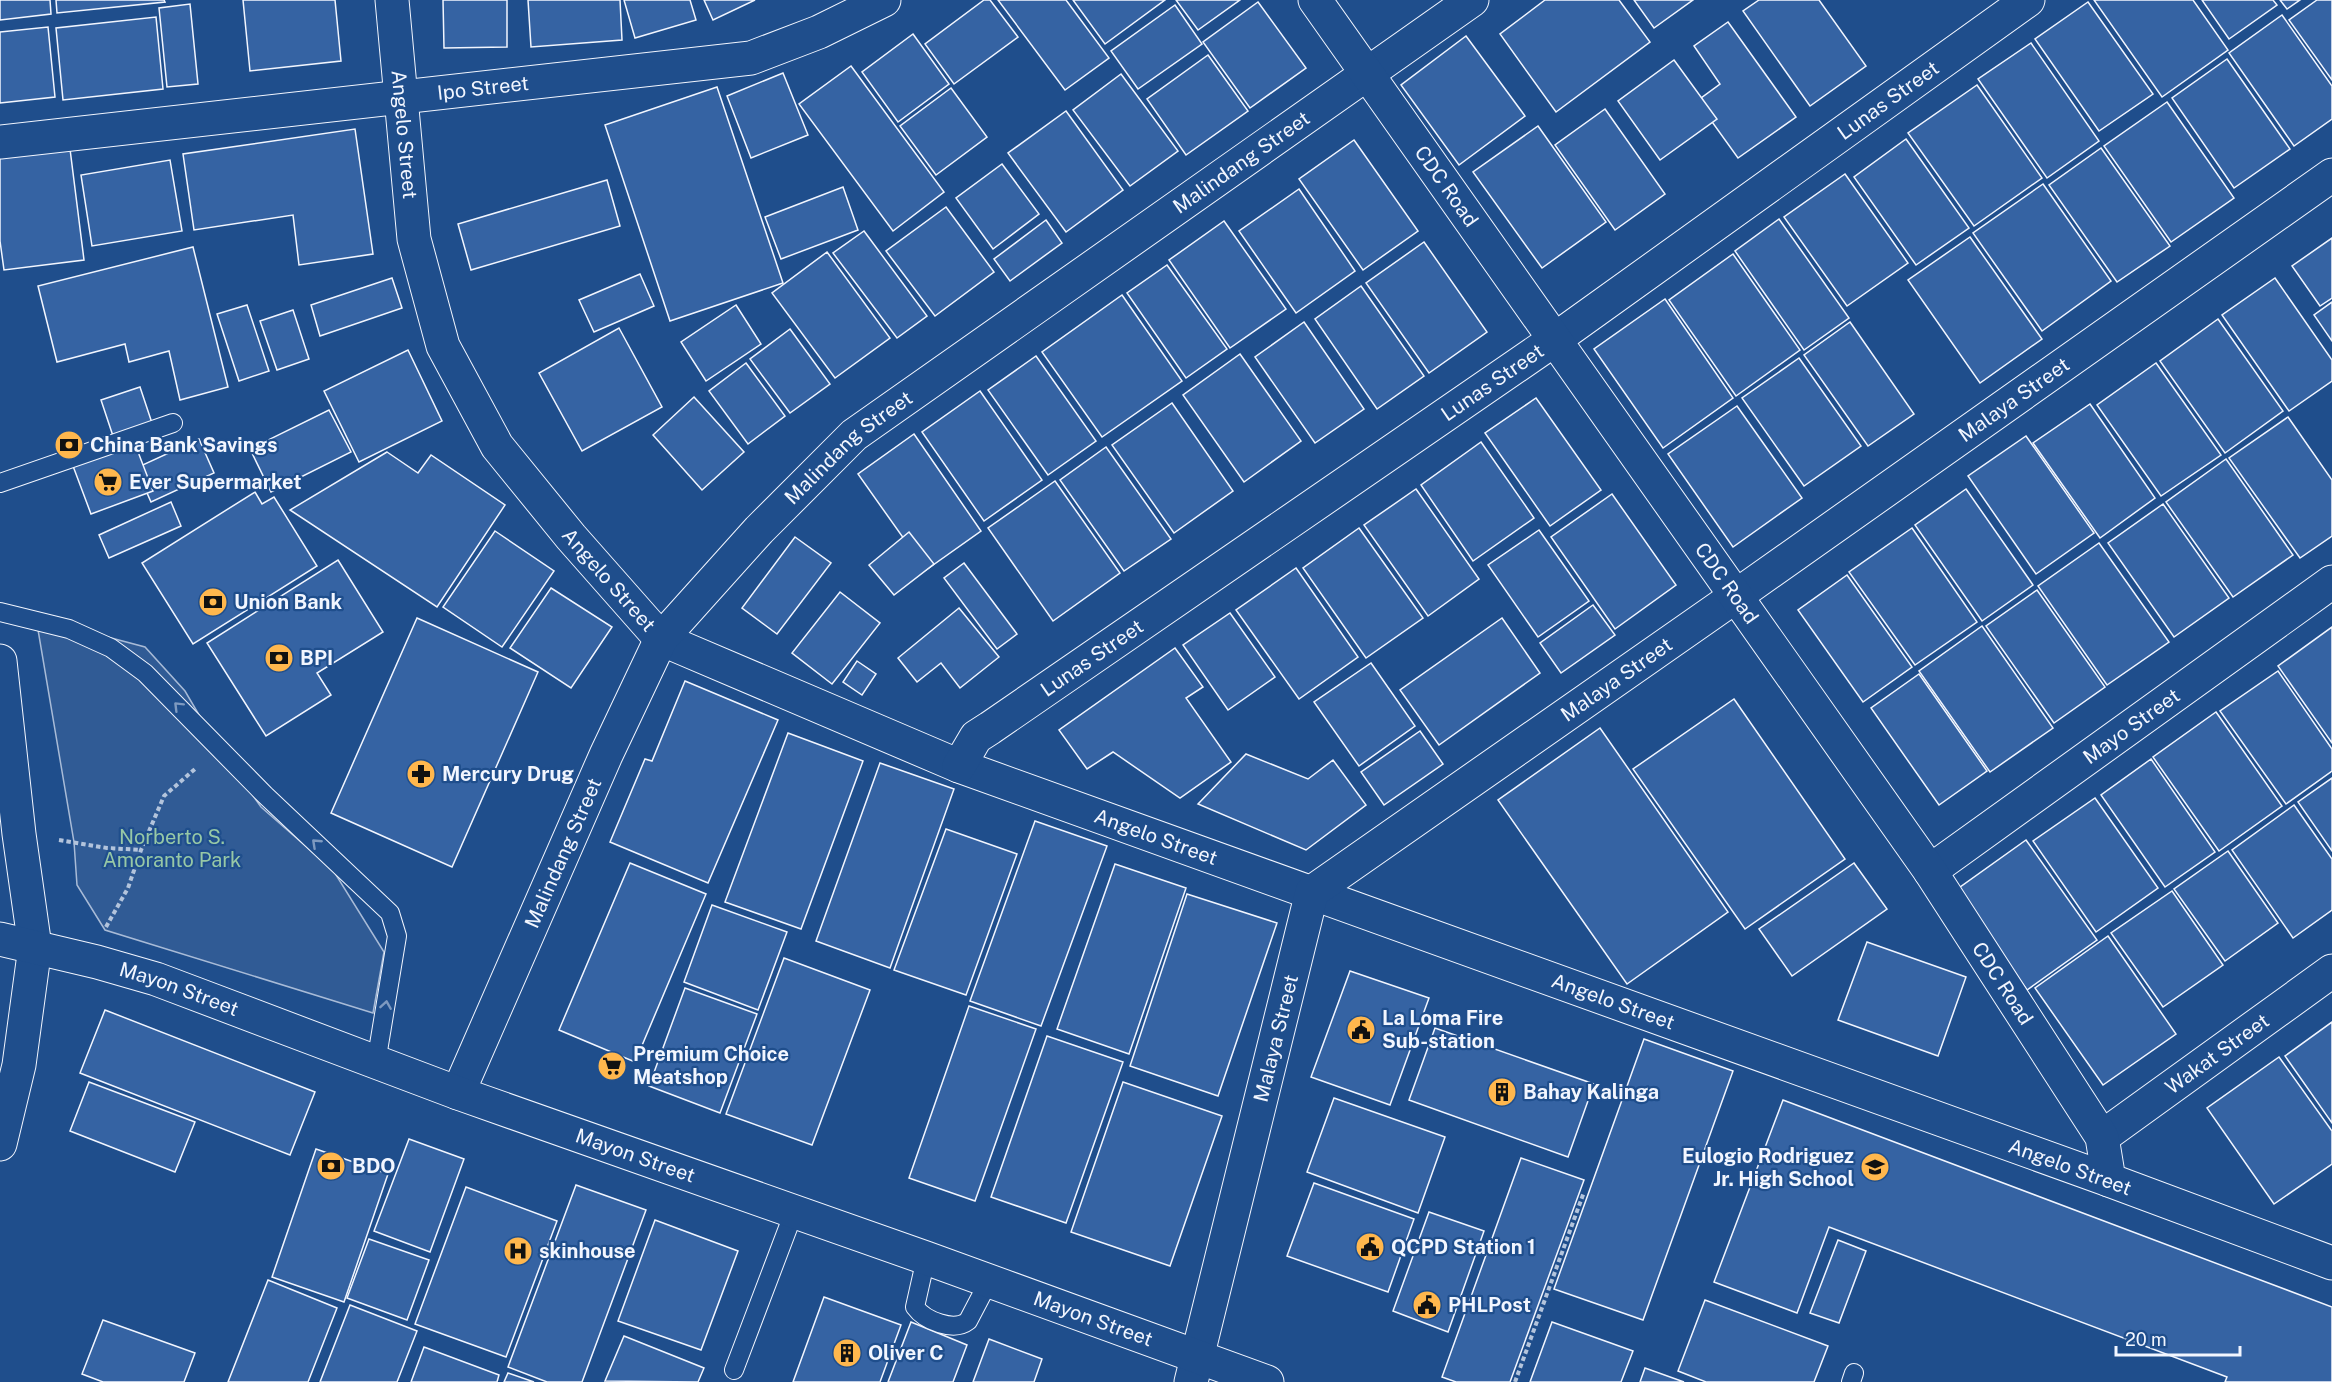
<svg xmlns="http://www.w3.org/2000/svg" width="2332" height="1382" font-family="'Public Sans',sans-serif">
<style>
.built{fill:#305b95;stroke:#a8bbd7;stroke-width:1.5}
.building{fill:#3563a3;stroke:#f2f6ff;stroke-width:1.5}
.lines{fill:none;stroke-linecap:round;stroke-linejoin:round}
.lane-casing{stroke:#f2f6ff;stroke-width:20}
.street-casing{stroke:#f2f6ff;stroke-width:35}
.secondary-casing{stroke:#f2f6ff;stroke-width:35}
.path{stroke:#b3c4dc;stroke-width:4;stroke-dasharray:4.5 3;stroke-linecap:butt}
.lane{stroke:#1f4e8c;stroke-width:18}
.street{stroke:#1f4e8c;stroke-width:33}
.secondary{stroke:#1f4e8c;stroke-width:33}
.oneway{stroke:#7e9ac0}
.labels{text-anchor:middle;dominant-baseline:central;stroke-width:4.5;stroke-linejoin:round;paint-order:stroke}
.street-label{font-size:20px;fill:#f2f6ff;stroke:#1f4e8c}
.poi-label{font-size:20px;font-weight:bold;fill:#f2f6ff;stroke:#1f4e8c;text-anchor:start}
.park-label{font-size:20px;fill:#97c8a6;stroke:#1f4e8c}
</style>
<rect width="100%" height="100%" fill="#1f4e8c"/>
<!-- built -->
<polygon class="built" points="36,618 145,647 185,691 219,749 261,807 333,870 384,952 373,1013 105,930 77,885 74,842"/>
<!-- building -->
<g class="building">
<polygon points="0,0 50,0 51,14 0,20"/>
<polygon points="56,0 164,0 165,2 57,13"/>
<polygon points="243,0 335,0 341,61 250,71"/>
<polygon points="443,0 507,0 507,47 444,48"/>
<polygon points="528,0 620,0 622,40 531,47"/>
<polygon points="624,0 690,0 696,20 635,38"/>
<polygon points="704,0 755,0 713,20"/>
<polygon points="984,0 990,0 1018,37 954,84 925,44"/>
<polygon points="998,0 1066,0 1109,58 1065,90"/>
<polygon points="1073,0 1165,0 1105,44"/>
<polygon points="1176,0 1240,0 1198,30"/>
<polygon points="1545,0 1619,0 1650,42 1556,112 1500,34"/>
<polygon points="1634,0 1693,0 1654,28"/>
<polygon points="1759,0 1819,0 1866,66 1810,106 1743,11"/>
<polygon points="2094,0 2193,0 2228,50 2162,97"/>
<polygon points="2202,0 2273,0 2277,5 2229,39"/>
<polygon points="2280,0 2300,0 2287,9"/>
<polygon points="2317,0 2332,0 2332,80 2289,20"/>
<polygon points="1258,2 1306,68 1250,108 1203,42"/>
<polygon points="2088,2 2153,94 2099,131 2035,39"/>
<polygon points="190,4 198,84 167,87 159,8"/>
<polygon points="1175,5 1202,44 1138,89 1111,51"/>
<polygon points="2282,15 2332,86 2332,119 2294,146 2229,53"/>
<polygon points="156,17 163,89 63,100 56,28"/>
<polygon points="1728,22 1796,117 1738,158 1697,101 1720,84 1694,46"/>
<polygon points="48,27 55,97 0,103 0,32"/>
<polygon points="913,34 949,84 898,122 862,72"/>
<polygon points="1466,36 1525,116 1459,165 1401,85"/>
<polygon points="2031,43 2099,141 2047,178 1978,79"/>
<polygon points="1208,55 1248,111 1186,155 1147,99"/>
<polygon points="2227,59 2290,149 2234,188 2172,98"/>
<polygon points="1674,60 1717,119 1660,160 1618,101"/>
<polygon points="851,66 944,192 893,231 799,104"/>
<polygon points="783,73 808,135 751,158 727,96"/>
<polygon points="1121,74 1178,151 1130,186 1073,110"/>
<polygon points="1977,85 2042,178 1974,226 1908,133"/>
<polygon points="717,87 783,283 670,321 605,125"/>
<polygon points="951,88 987,137 936,175 900,126"/>
<polygon points="2167,102 2234,198 2171,242 2104,146"/>
<polygon points="1605,109 1665,194 1615,230 1555,145"/>
<polygon points="1066,111 1123,190 1066,232 1008,153"/>
<polygon points="1538,126 1606,222 1542,268 1473,172"/>
<polygon points="355,129 373,254 299,265 293,215 194,230 183,154"/>
<polygon points="1906,139 1969,228 1916,265 1854,177"/>
<polygon points="1354,140 1418,231 1363,270 1299,179"/>
<polygon points="2101,148 2170,246 2117,282 2049,185"/>
<polygon points="70,149 84,260 4,270 0,241 0,158"/>
<polygon points="170,160 182,231 92,246 81,175"/>
<polygon points="1002,164 1039,214 993,249 956,198"/>
<polygon points="1845,174 1908,263 1847,306 1784,217"/>
<polygon points="607,180 620,226 471,270 458,224"/>
<polygon points="2043,184 2111,281 2042,331 1973,233"/>
<polygon points="843,187 858,230 781,259 765,217"/>
<polygon points="1299,189 1355,271 1296,313 1239,231"/>
<polygon points="946,207 994,272 935,316 886,251"/>
<polygon points="1779,219 1849,318 1804,350 1735,251"/>
<polygon points="1046,220 1062,243 1010,281 994,259"/>
<polygon points="1224,221 1286,309 1230,348 1169,260"/>
<polygon points="864,231 927,316 897,338 833,253"/>
<polygon points="1970,237 2042,339 1980,383 1908,280"/>
<polygon points="2332,238 2332,298 2320,306 2292,266"/>
<polygon points="1424,242 1487,332 1429,373 1366,283"/>
<polygon points="193,247 228,387 180,400 169,351 129,362 125,344 57,362 38,286"/>
<polygon points="827,252 890,338 835,378 772,293"/>
<polygon points="1733,254 1800,350 1736,396 1669,300"/>
<polygon points="1167,265 1227,349 1186,378 1127,293"/>
<polygon points="640,274 654,306 594,332 579,300"/>
<polygon points="392,278 402,308 320,336 311,305"/>
<polygon points="2275,278 2332,360 2332,381 2289,411 2222,315"/>
<polygon points="1361,286 1424,376 1377,409 1315,319"/>
<polygon points="1122,295 1182,381 1102,437 1042,352"/>
<polygon points="1665,299 1733,398 1663,448 1594,349"/>
<polygon points="2332,302 2332,341 2314,315"/>
<polygon points="247,305 269,371 239,381 217,314"/>
<polygon points="736,305 761,344 706,381 681,342"/>
<polygon points="293,310 309,359 277,370 260,321"/>
<polygon points="2218,319 2283,411 2225,453 2160,361"/>
<polygon points="1304,322 1364,409 1315,443 1255,357"/>
<polygon points="1850,322 1914,414 1868,446 1804,355"/>
<polygon points="619,328 662,407 582,451 539,373"/>
<polygon points="790,329 830,384 790,413 750,359"/>
<polygon points="408,350 442,421 359,462 324,391"/>
<polygon points="1240,354 1301,441 1244,482 1183,395"/>
<polygon points="1036,356 1096,441 1048,475 988,390"/>
<polygon points="1799,358 1861,446 1804,486 1742,398"/>
<polygon points="746,363 785,416 748,444 709,391"/>
<polygon points="2156,363 2221,455 2161,496 2097,405"/>
<polygon points="140,387 153,426 114,439 101,400"/>
<polygon points="980,391 1042,480 984,521 922,432"/>
<polygon points="694,397 744,452 702,490 653,435"/>
<polygon points="1536,398 1601,490 1550,526 1485,433"/>
<polygon points="1172,403 1233,491 1174,533 1112,445"/>
<polygon points="2090,404 2155,498 2100,538 2033,443"/>
<polygon points="1737,406 1802,498 1733,547 1668,454"/>
<polygon points="329,410 351,452 271,492 250,449"/>
<polygon points="2288,417 2332,480 2332,536 2300,558 2229,458"/>
<polygon points="914,434 981,531 926,570 858,474"/>
<polygon points="2026,436 2094,533 2036,574 1968,476"/>
<polygon points="199,439 214,473 151,502 136,468"/>
<polygon points="1481,442 1534,518 1473,561 1421,485"/>
<polygon points="135,444 153,491 91,514 73,466"/>
<polygon points="1106,447 1171,539 1124,571 1060,480"/>
<polygon points="387,452 418,473 431,455 505,505 437,607 290,510"/>
<polygon points="2226,459 2293,555 2233,597 2166,502"/>
<polygon points="1055,481 1120,573 1053,621 988,528"/>
<polygon points="1416,489 1479,579 1428,616 1364,525"/>
<polygon points="1966,489 2033,585 1982,621 1915,525"/>
<polygon points="255,492 262,504 274,497 317,566 193,644 142,563"/>
<polygon points="1612,494 1676,585 1615,629 1551,537"/>
<polygon points="171,502 181,526 109,558 99,535"/>
<polygon points="2163,504 2229,598 2174,637 2108,543"/>
<polygon points="1359,528 1423,618 1366,658 1303,568"/>
<polygon points="1912,528 1977,622 1915,665 1849,572"/>
<polygon points="1539,530 1589,601 1538,637 1488,565"/>
<polygon points="495,531 554,571 502,647 443,607"/>
<polygon points="909,532 934,564 894,595 869,565"/>
<polygon points="795,537 831,563 777,634 742,608"/>
<polygon points="2099,543 2169,642 2107,685 2038,586"/>
<polygon points="338,560 383,632 317,673 331,695 266,736 207,643"/>
<polygon points="964,563 1017,634 997,649 944,578"/>
<polygon points="1296,568 1358,657 1299,699 1236,610"/>
<polygon points="1847,575 1912,667 1863,702 1798,610"/>
<polygon points="551,588 612,627 571,688 510,648"/>
<polygon points="2037,590 2105,687 2054,723 1986,626"/>
<polygon points="840,592 880,623 832,684 792,653"/>
<polygon points="1593,605 1615,635 1561,673 1540,643"/>
<polygon points="959,608 999,657 960,688 941,663 917,682 898,658"/>
<polygon points="1230,613 1275,677 1228,710 1183,645"/>
<polygon points="417,618 538,672 452,867 331,813"/>
<polygon points="1502,618 1540,673 1439,745 1400,690"/>
<polygon points="1982,626 2053,728 1990,772 1919,671"/>
<polygon points="2332,627 2332,743 2278,666"/>
<polygon points="1175,648 1203,687 1186,698 1231,762 1180,798 1113,752 1087,769 1059,730"/>
<polygon points="857,661 876,674 862,695 843,682"/>
<polygon points="1371,663 1415,726 1359,766 1314,702"/>
<polygon points="2278,671 2332,749 2332,771 2286,804 2220,711"/>
<polygon points="1919,674 1987,771 1939,805 1871,708"/>
<polygon points="685,681 778,720 708,883 610,842 645,759 652,761"/>
<polygon points="1734,699 1845,859 1745,929 1633,769"/>
<polygon points="2216,712 2282,806 2219,851 2153,757"/>
<polygon points="1600,728 1728,912 1627,984 1498,800"/>
<polygon points="1420,731 1443,764 1384,805 1361,772"/>
<polygon points="788,733 863,761 801,929 725,902"/>
<polygon points="1246,754 1308,779 1333,760 1366,805 1306,850 1198,804"/>
<polygon points="2151,759 2215,852 2165,887 2101,795"/>
<polygon points="880,763 954,789 890,968 816,941"/>
<polygon points="2332,778 2332,851 2298,802"/>
<polygon points="2095,798 2158,888 2096,932 2033,841"/>
<polygon points="2294,805 2332,859 2332,910 2293,938 2232,850"/>
<polygon points="1035,821 1107,846 1041,1026 970,1001"/>
<polygon points="946,829 1017,854 966,995 894,970"/>
<polygon points="2026,840 2097,940 2027,990 1956,890"/>
<polygon points="2228,851 2278,923 2225,961 2174,889"/>
<polygon points="630,863 706,894 635,1062 559,1030"/>
<polygon points="1854,863 1887,909 1792,976 1759,929"/>
<polygon points="1115,864 1186,888 1129,1054 1057,1029"/>
<polygon points="2172,891 2223,965 2163,1007 2111,933"/>
<polygon points="1187,894 1277,923 1218,1096 1130,1066"/>
<polygon points="712,905 787,932 758,1010 684,982"/>
<polygon points="2108,936 2176,1034 2103,1085 2035,988"/>
<polygon points="1867,942 1966,977 1938,1056 1838,1020"/>
<polygon points="784,958 870,990 812,1145 726,1114"/>
<polygon points="1350,971 1429,998 1390,1105 1311,1077"/>
<polygon points="685,988 757,1014 720,1113 649,1086"/>
<polygon points="969,1006 1036,1029 975,1201 909,1178"/>
<polygon points="105,1010 315,1092 290,1155 80,1073"/>
<polygon points="2332,1022 2332,1123 2285,1056"/>
<polygon points="1435,1028 1594,1084 1568,1157 1409,1100"/>
<polygon points="1047,1036 1123,1062 1066,1223 991,1197"/>
<polygon points="1644,1039 1733,1071 1643,1320 1554,1289"/>
<polygon points="2279,1057 2332,1131 2332,1164 2274,1204 2207,1108"/>
<polygon points="89,1082 195,1122 175,1172 70,1131"/>
<polygon points="1123,1082 1222,1116 1170,1266 1071,1232"/>
<polygon points="1334,1098 1445,1137 1418,1213 1307,1172"/>
<polygon points="1783,1100 2332,1307 2332,1382 2225,1382 2227,1377 1829,1227 1797,1313 1714,1282"/>
<polygon points="409,1139 464,1159 430,1252 374,1231"/>
<polygon points="316,1149 388,1174 344,1302 272,1277"/>
<polygon points="1521,1158 1584,1180 1510,1382 1456,1382 1442,1377"/>
<polygon points="1314,1183 1414,1219 1388,1292 1287,1256"/>
<polygon points="576,1185 646,1210 582,1382 547,1382 508,1367"/>
<polygon points="466,1187 557,1221 506,1357 415,1324"/>
<polygon points="1429,1212 1484,1231 1448,1332 1393,1311"/>
<polygon points="655,1220 738,1251 701,1350 618,1321"/>
<polygon points="369,1239 429,1260 407,1320 347,1298"/>
<polygon points="1838,1240 1866,1251 1839,1323 1810,1313"/>
<polygon points="268,1280 337,1308 308,1382 228,1382"/>
<polygon points="824,1297 901,1325 880,1382 793,1382"/>
<polygon points="1705,1300 1828,1346 1814,1382 1706,1382 1678,1371"/>
<polygon points="350,1305 417,1331 397,1382 320,1382"/>
<polygon points="103,1320 195,1353 184,1382 103,1382 82,1374"/>
<polygon points="911,1322 967,1345 953,1382 888,1382"/>
<polygon points="1552,1322 1633,1351 1621,1382 1530,1382"/>
<polygon points="624,1336 704,1368 698,1382 605,1381"/>
<polygon points="989,1339 1042,1359 1034,1382 973,1382"/>
<polygon points="424,1347 499,1375 497,1382 411,1382"/>
<polygon points="1645,1368 1684,1382 1640,1382"/>
<polygon points="508,1373 534,1382 504,1382"/>
</g>
<g class="lines">
<!-- lane casing -->
<g class="lane-casing">
<g id="lane">
<polyline points="0,483 173,423"/>
<polyline points="0,612 69,629 111,648 145,673 265,795 390,913 397,936 376,1063"/>
<path d="M 926,1258 L 915,1307 C 925,1321 954,1332 968,1321 L 989,1281"/>
<polyline points="734,1370 794,1212"/>
<polyline points="1851,1382 1854,1373"/>
</g>
</g>
<!-- street casing -->
<g class="street-casing">
<g id="street">
<path id="s1" d="M 392,0 L 414,239 L 443,346 L 497,446 L 571,537 L 661,639 L 959,766 L 2109,1180"/>
<path id="s2" d="M 0,142 L 751,58 L 819,32 L 884,0"/>
<path id="s3" d="M 959,766 L 976,737 L 990,728 L 1554,340 L 2028,0"/>
<path id="s4" d="M 1930,871 L 2332,582"/>
<path id="s5" d="M 458,1093 L 606,755 L 661,639 L 759,530 L 854,435 L 1472,0"/>
<path id="s6" d="M 2102,1137 L 2332,971"/>
<path id="s7" d="M 1191,1382 L 1312,892 L 1736,596 L 2332,175"/>
</g>
</g>
<!-- secondary casing -->
<g class="secondary-casing">
<g id="secondary">
<path id="s8" d="M 1315,0 L 1930,871 L 2102,1137 L 2109,1180 L 2332,1263"/>
<polyline points="0,661 19,834 35,947 19,1065 0,1144"/>
<path id="s9" d="M 0,939 L 97,962 L 156,979 L 458,1093 L 926,1258 L 1267,1382"/>
</g>
</g>
<!-- path -->
<g class="path">
<polyline points="59,840 107,848 141,850"/>
<polyline points="106,927 128,888 141,850 164,796 195,769"/>
<polyline points="1515,1382 1584,1192"/>
</g>
<!-- lane -->
<use href="#lane" class="lane"/>
<!-- street -->
<use href="#street" class="street"/>
<!-- secondary -->
<use href="#secondary" class="secondary"/>
</g>
<!-- one-way arrows -->
<defs><path id="oneway-chevron" d="M-2-3.5L2.5 0L-2 3.5" fill="none" stroke-width="1.6" stroke-linecap="round" stroke-linejoin="round" transform="scale(1.5)"/></defs>
<g class="oneway">
<use href="#oneway-chevron" transform="translate(178 706) rotate(-135)"/>
<use href="#oneway-chevron" transform="translate(316 843) rotate(-137)"/>
<use href="#oneway-chevron" transform="translate(386 1005) rotate(-81)"/>
</g>
<!-- icons -->
<defs>
<g id="bank-disc" transform="scale(1.5)"><circle r="9.5" fill="#ffb74d" stroke="#1f4e8c"/><path d="M-6-4H6V4H-6ZM0-2.3a2.3 2.3 0 1 0 0 4.6a2.3 2.3 0 1 0 0-4.6Z" fill="#111"/></g>
<g id="supermarket-disc" transform="scale(1.5)"><circle r="9.5" fill="#ffb74d" stroke="#1f4e8c"/><path d="M-6-5.5h2.5l.6 2H6L4.5 2H-2.5L-4.4-4H-6ZM-1.5 3.2a1.3 1.3 0 1 0 .1 0ZM3 3.2a1.3 1.3 0 1 0 .1 0Z" fill="#111"/></g>
<g id="pharmacy-disc" transform="scale(1.5)"><circle r="9.5" fill="#ffb74d" stroke="#1f4e8c"/><path d="M-2-6h4v4h4v4h-4v4h-4v-4h-4v-4h4Z" fill="#111"/></g>
<g id="civic-disc" transform="scale(1.5)"><circle r="9.5" fill="#ffb74d" stroke="#1f4e8c"/><path d="M-.6-6.5H3V-4.5H.6V-3L4-1V1h2V6H-6V1h2V-1L-.6-3ZM-1.2 2.5V6h2.4V2.5Z" fill="#111"/></g>
<g id="building-disc" transform="scale(1.5)"><circle r="9.5" fill="#ffb74d" stroke="#1f4e8c"/><path d="M-4-6H4V6H1V3H-1V6H-4ZM-2.5-4.3h1.7v1.8h-1.7ZM.8-4.3h1.7v1.8H.8ZM-2.5-1h1.7V.8h-1.7ZM.8-1h1.7V.8H.8Z" fill="#111"/></g>
<g id="school-disc" transform="scale(1.5)"><circle r="9.5" fill="#ffb74d" stroke="#1f4e8c"/><path d="M0-5L7-2L0 1L-7-2ZM-4 1L0 2.5L4 1V4Q0 6-4 4Z" fill="#111"/></g>
<g id="hospital-disc" transform="scale(1.5)"><circle r="9.5" fill="#ffb74d" stroke="#1f4e8c"/><path d="M-5-5h3v3.5h4V-5h3V5h-3V1.5h-4V5h-3Z" fill="#111"/></g>
</defs>
<g fill-rule="evenodd">
<use href="#bank-disc" x="69" y="445"/>
<use href="#supermarket-disc" x="108" y="482"/>
<use href="#bank-disc" x="213" y="602"/>
<use href="#bank-disc" x="279" y="658"/>
<use href="#pharmacy-disc" x="421" y="774"/>
<use href="#civic-disc" x="1361" y="1030"/>
<use href="#supermarket-disc" x="612" y="1066"/>
<use href="#building-disc" x="1502" y="1092"/>
<use href="#bank-disc" x="331" y="1166"/>
<use href="#school-disc" x="1875" y="1167"/>
<use href="#civic-disc" x="1370" y="1247"/>
<use href="#hospital-disc" x="518" y="1251"/>
<use href="#civic-disc" x="1427" y="1305"/>
<use href="#building-disc" x="847" y="1353"/>
</g>
<g class="labels">
<!-- street labels -->
<g class="street-label">
<text stroke="none"><textPath href="#s2" startOffset="486">Ipo Street</textPath></text>
<text stroke="none"><textPath href="#s3" startOffset="1146">Lunas Street</textPath></text>
<text stroke="none"><textPath href="#s1" startOffset="135">Angelo Street</textPath></text>
<text stroke="none"><textPath href="#s5" startOffset="1252">Malindang Street</textPath></text>
<text stroke="none"><textPath href="#s8" startOffset="228">CDC Road</textPath></text>
<text stroke="none"><textPath href="#s3" startOffset="660">Lunas Street</textPath></text>
<text stroke="none"><textPath href="#s7" startOffset="1362">Malaya Street</textPath></text>
<text stroke="none"><textPath href="#s5" startOffset="766">Malindang Street</textPath></text>
<text stroke="none"><textPath href="#s1" startOffset="639">Angelo Street</textPath></text>
<text stroke="none"><textPath href="#s8" startOffset="714">CDC Road</textPath></text>
<text stroke="none"><textPath href="#s3" startOffset="174">Lunas Street</textPath></text>
<text stroke="none"><textPath href="#s7" startOffset="876">Malaya Street</textPath></text>
<text stroke="none"><textPath href="#s4" startOffset="248">Mayo Street</textPath></text>
<text stroke="none"><textPath href="#s1" startOffset="1251">Angelo Street</textPath></text>
<text stroke="none"><textPath href="#s5" startOffset="262">Malindang Street</textPath></text>
<text stroke="none"><textPath href="#s8" startOffset="1200">CDC Road</textPath></text>
<text stroke="none"><textPath href="#s9" startOffset="186">Mayon Street</textPath></text>
<text stroke="none"><textPath href="#s1" startOffset="1737">Angelo Street</textPath></text>
<text stroke="none"><textPath href="#s7" startOffset="354">Malaya Street</textPath></text>
<text stroke="none"><textPath href="#s6" startOffset="142">Wakat Street</textPath></text>
<text stroke="none"><textPath href="#s9" startOffset="672">Mayon Street</textPath></text>
<text transform="translate(2070 1167) rotate(20)">Angelo Street</text>
<text stroke="none"><textPath href="#s9" startOffset="1158">Mayon Street</textPath></text>
</g>
<!-- poi labels -->
<g class="poi-label">
<text x="90" y="445">China Bank Savings</text>
<text x="129" y="482">Ever Supermarket</text>
<text x="234" y="602">Union Bank</text>
<text x="300" y="658">BPI</text>
<text x="442" y="774">Mercury Drug</text>
<text x="1382" y="1018">La Loma Fire<tspan x="1382" dy="23">Sub-station</tspan></text>
<text x="633" y="1054">Premium Choice<tspan x="633" dy="23">Meatshop</tspan></text>
<text x="1523" y="1092">Bahay Kalinga</text>
<text x="1854" y="1156" text-anchor="end">Eulogio Rodriguez<tspan x="1854" dy="23">Jr. High School</tspan></text>
<text x="352" y="1166">BDO</text>
<text x="1391" y="1247">QCPD Station 1</text>
<text x="539" y="1251">skinhouse</text>
<text x="1448" y="1305">PHLPost</text>
<text x="868" y="1353">Oliver C</text>
</g>
<!-- park labels -->
<g class="park-label">
<text x="172" y="837">Norberto S.<tspan x="172" dy="23">Amoranto Park</tspan></text>
</g>
</g>
<!-- scale -->
<path d="M2116 1346v9h124v-9" fill="none" stroke="#f2f6ff" stroke-width="3"/>
<text x="2125" y="1346" font-size="18" fill="#f2f6ff" stroke="#1f4e8c" stroke-width="4.5" paint-order="stroke">20 m</text>
</svg>
